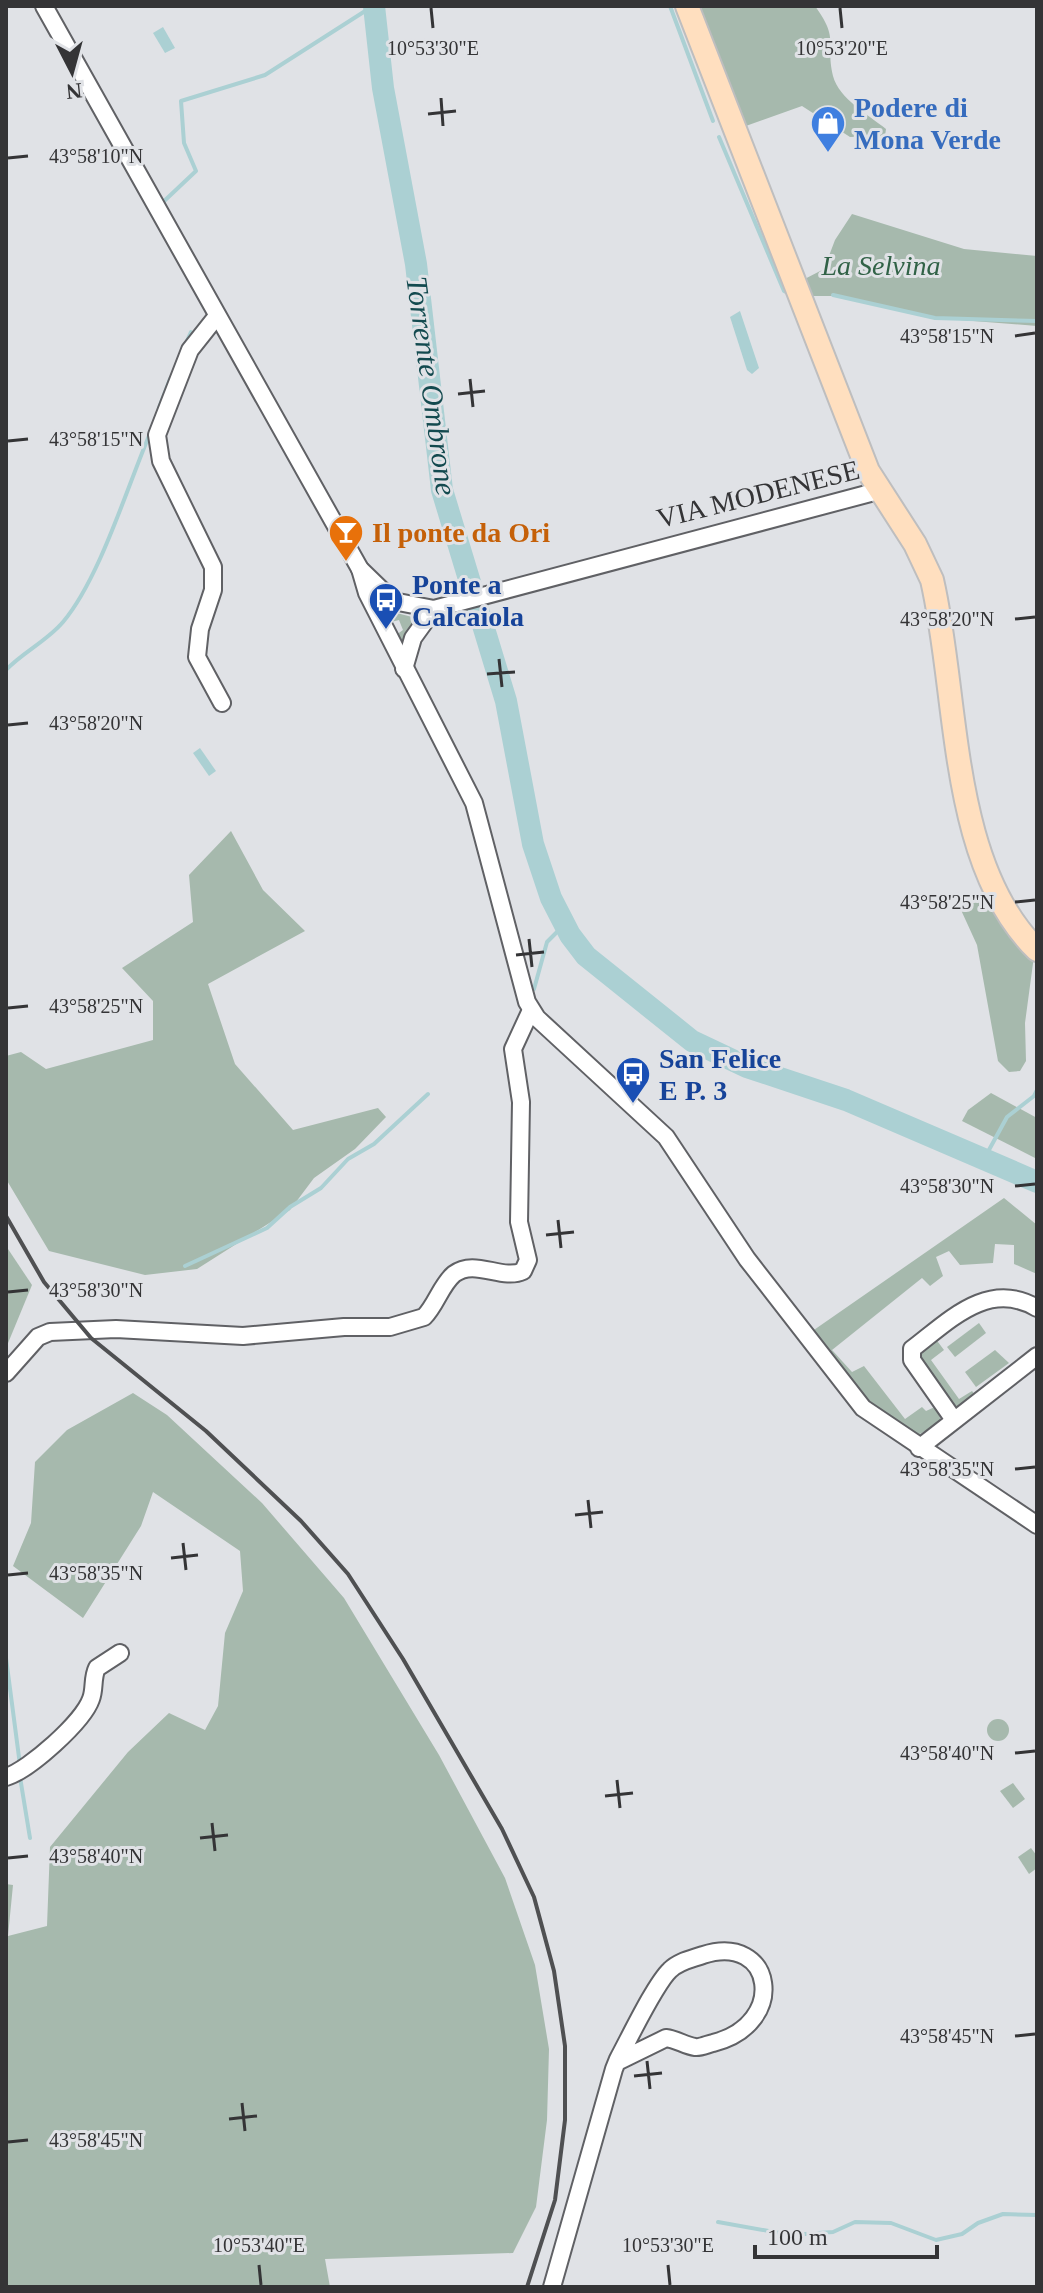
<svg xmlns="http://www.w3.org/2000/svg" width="1043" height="2293" font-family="'Times New Roman',serif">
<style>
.green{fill:#a6b9ad}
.water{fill:#abd0d3}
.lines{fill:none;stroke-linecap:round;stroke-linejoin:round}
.stream{stroke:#abd0d3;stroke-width:4}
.river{stroke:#abd0d3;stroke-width:22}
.minor-casing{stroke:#606165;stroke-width:20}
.major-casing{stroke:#bebebf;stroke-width:26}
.minor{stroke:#fff;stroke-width:16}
.major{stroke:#ffdfbf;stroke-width:22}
.rail{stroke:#4f5052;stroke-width:4}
.ticks{fill:none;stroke:#343436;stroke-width:3}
.labels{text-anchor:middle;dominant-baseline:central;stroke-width:6;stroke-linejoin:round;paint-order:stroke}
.shop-label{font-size:28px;font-weight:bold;fill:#366cbe;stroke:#e0e2e6;text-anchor:start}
.park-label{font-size:28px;font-style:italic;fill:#316247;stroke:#e0e2e6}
.street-label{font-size:28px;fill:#343436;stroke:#e0e2e6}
.food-label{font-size:28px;font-weight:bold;fill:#c56008;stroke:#e0e2e6;text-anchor:start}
.transit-label{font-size:28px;font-weight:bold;fill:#164399;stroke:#e0e2e6;text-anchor:start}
.water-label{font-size:30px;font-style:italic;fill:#134a4f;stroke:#e0e2e6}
.ticks-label{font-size:20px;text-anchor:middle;fill:#343436;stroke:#e0e2e6;stroke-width:6;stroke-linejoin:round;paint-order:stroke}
</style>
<rect width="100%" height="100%" fill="#e0e2e6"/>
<!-- green -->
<g class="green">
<path d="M 696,6 L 815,6 C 840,40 825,42 833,76 C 839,99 869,115 886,129 L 885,136 L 850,137 L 802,106 L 743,127 Z"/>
<polygon points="852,214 964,249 1037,256 1037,326 935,318 840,296 799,296 795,284 824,269 835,240"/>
<polygon points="385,610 416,618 402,643 396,635 403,630 399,620 391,622"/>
<polygon points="231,831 263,890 305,931 208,984 235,1064 293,1130 378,1108 386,1117 355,1149 314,1178 290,1210 197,1269 145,1275 49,1251 6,1179 6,1056 21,1052 46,1069 153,1040 153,1001 122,968 193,922 189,875"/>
<polygon points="956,899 990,899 1034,956 1025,1023 1026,1061 1020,1071 1009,1072 998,1061 977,945"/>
<polygon points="991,1093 1037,1118 1037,1159 962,1121 968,1110"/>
<polygon points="1004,1198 1037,1225 1037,1274 1014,1264 1014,1245 995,1244 993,1263 960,1265 949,1251 936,1257 943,1276 930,1286 922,1278 832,1350 852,1372 864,1366 905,1419 922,1407 926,1411 937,1406 941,1422 918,1435 864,1400 811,1332"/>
<polygon points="6,1246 32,1285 6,1348"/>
<polygon points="979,1323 986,1333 955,1357 947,1347"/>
<polygon points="935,1338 944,1350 931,1360 959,1399 972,1391 977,1397 958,1409 917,1353"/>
<polygon points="995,1350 1009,1363 976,1387 965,1372"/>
<polygon points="133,1393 167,1415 262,1503 344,1598 439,1755 505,1878 535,1965 549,2049 547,2120 536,2207 513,2253 325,2259 330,2287 6,2287 6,1884 13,1885 8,1936 47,1926 50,1847 128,1752 169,1713 205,1730 218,1706 225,1633 243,1591 240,1551 153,1492 141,1526 83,1618 13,1566 31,1523 35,1462 67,1430"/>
<circle cx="998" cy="1730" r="11"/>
<polygon points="1013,1783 1025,1799 1013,1808 1000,1791"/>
<polygon points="1031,1848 1037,1856 1037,1868 1029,1874 1018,1857"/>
</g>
<!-- water -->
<g class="water">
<polygon points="163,27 175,48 165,53 153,33"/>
<polygon points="740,311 759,368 752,374 747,370 730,317"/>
<polygon points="200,748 216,771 209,776 193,753"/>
</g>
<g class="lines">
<!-- stream -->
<g class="stream">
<polyline points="670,6 713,121"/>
<polyline points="719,137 784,291 790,294"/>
<polyline points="161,204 196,171 184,143 181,101 265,75 373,6"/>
<polyline points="833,295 935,318 1037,321"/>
<polyline points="185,345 191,332"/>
<polyline points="159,408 170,379"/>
<path d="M 6,670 C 23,652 47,641 63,622 C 100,578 127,487 151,431"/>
<polyline points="534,989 547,942 565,924"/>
<polyline points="984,1159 1007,1117 1034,1096 1037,1090"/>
<polyline points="185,1266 267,1228 290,1207 321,1188 348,1159 374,1144 428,1094"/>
<polyline points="6,1658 20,1765"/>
<polyline points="20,1777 30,1838"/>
<polyline points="718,2222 791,2235 833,2232 855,2222 891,2223 936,2240 962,2234 978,2223 1003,2214 1037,2215"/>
</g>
<!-- river -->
<polyline class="river" points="374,6 383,88 416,264 442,490 506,701 533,844 551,898 570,935 586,956 692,1041 747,1067 846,1100 1037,1182"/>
<!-- minor casing -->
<g class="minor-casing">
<g id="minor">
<polyline points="44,6 360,569 393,601 434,609 878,491"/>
<polyline points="217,316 190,350 157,435 161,461 213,567 213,590 200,629 197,657 222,703"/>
<polyline points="360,569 367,593 474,803 527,1002 537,1018 666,1137 747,1259 863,1408 1037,1525"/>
<polyline points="404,669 413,638 434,609"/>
<path d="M 6,1373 L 38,1337 L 50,1332 L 116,1329 L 243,1336 L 344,1327 L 390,1327 L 424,1317 C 436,1305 441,1285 454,1274 C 475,1258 502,1281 523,1271 L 528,1260 L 519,1222 L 521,1102 L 513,1049 L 531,1010"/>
<path d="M 954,1420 L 912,1360 L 912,1349 C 949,1321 988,1279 1037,1308"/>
<polyline points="919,1448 1037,1356"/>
<path d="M 6,1777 C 29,1770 83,1722 91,1699 C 95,1689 92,1678 97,1668 L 120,1653"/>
<path d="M 552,2287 L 614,2069 L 618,2059 C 629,2039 655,1984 670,1970 C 679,1961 692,1959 703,1955 C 774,1932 789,2024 713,2043 C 708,2044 700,2048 695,2047 C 686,2046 676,2039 666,2038 L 617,2062"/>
</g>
</g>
<!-- major casing -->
<g class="major-casing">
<path id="major" d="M 687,6 L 868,471 L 915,544 L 932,580 C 959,695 948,863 1037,950"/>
</g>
<!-- minor -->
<use href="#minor" class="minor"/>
<!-- major -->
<use href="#major" class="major"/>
<!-- rail -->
<polyline class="rail" points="6,1216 44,1282 91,1338 206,1431 301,1521 348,1574 403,1659 502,1829 534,1897 554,1971 565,2046 565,2120 555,2200 527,2287"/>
</g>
<!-- ticks -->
<path class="ticks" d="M 431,8 L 433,28M 840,8 L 842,28M 441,98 L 443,126M 428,114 L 456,111M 8,158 L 28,156M 1015,336 L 1035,333M 470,379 L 473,407M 458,394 L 485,391M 8,441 L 28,439M 1015,619 L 1035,617M 499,659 L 502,687M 487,674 L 515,672M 8,725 L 28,723M 1015,902 L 1035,900M 529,939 L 532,967M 516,955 L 544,952M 8,1008 L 28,1006M 1015,1186 L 1035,1184M 558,1220 L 561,1248M 546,1235 L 574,1232M 8,1292 L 28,1290M 1015,1469 L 1035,1467M 588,1500 L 591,1528M 575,1515 L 603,1512M 183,1543 L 186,1570M 171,1558 L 198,1555M 8,1575 L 28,1573M 1015,1753 L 1035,1751M 617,1780 L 620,1808M 605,1796 L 633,1793M 212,1823 L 215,1851M 200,1838 L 228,1835M 8,1858 L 28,1856M 1015,2036 L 1035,2034M 647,2061 L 650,2089M 634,2076 L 662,2073M 242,2103 L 245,2131M 229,2119 L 257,2116M 8,2142 L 28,2140M 259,2265 L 261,2285M 668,2265 L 670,2285"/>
<!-- icons -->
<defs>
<g id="shop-pin" transform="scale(1.8)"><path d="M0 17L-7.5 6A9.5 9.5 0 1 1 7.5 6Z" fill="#3f7fe0" stroke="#e0e2e6"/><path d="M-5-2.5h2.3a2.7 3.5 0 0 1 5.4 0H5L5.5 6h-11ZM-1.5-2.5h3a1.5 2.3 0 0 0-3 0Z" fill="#fff"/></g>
<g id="bar-pin" transform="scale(1.8)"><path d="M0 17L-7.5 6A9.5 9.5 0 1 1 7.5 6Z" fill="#e8710a" stroke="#e0e2e6"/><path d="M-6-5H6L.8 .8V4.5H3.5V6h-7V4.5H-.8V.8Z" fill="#fff"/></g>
<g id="bus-pin" transform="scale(1.8)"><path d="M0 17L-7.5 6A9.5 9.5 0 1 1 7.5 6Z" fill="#1a4fb4" stroke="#e0e2e6"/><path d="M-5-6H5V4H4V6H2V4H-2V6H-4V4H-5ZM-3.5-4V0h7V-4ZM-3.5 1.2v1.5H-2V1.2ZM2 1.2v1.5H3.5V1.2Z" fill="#fff"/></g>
</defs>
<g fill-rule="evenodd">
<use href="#shop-pin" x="828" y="123"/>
<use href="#bar-pin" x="346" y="532"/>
<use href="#bus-pin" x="386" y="600"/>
<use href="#bus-pin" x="633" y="1074"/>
</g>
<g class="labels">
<!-- shop labels -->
<g class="shop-label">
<text x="854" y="107">Podere di<tspan x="854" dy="32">Mona Verde</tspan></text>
</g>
<!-- park labels -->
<g class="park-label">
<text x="881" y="265">La Selvina</text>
</g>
<!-- street labels -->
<g class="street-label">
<text transform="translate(758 494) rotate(-14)">VIA MODENESE</text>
</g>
<!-- food labels -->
<g class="food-label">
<text x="372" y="532">Il ponte da Ori</text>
</g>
<!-- transit labels -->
<g class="transit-label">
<text x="412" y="584">Ponte a<tspan x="412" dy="32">Calcaiola</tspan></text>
<text x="659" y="1058">San Felice<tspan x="659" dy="32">E P. 3</tspan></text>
</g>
<!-- water labels -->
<g class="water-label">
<text transform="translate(432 386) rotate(82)">Torrente Ombrone</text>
</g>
</g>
<g class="ticks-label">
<text x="433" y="55">10°53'30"E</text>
<text x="842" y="55">10°53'20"E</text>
<text x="96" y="163">43°58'10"N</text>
<text x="947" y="343">43°58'15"N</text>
<text x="96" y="446">43°58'15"N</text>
<text x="947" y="626">43°58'20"N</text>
<text x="96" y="730">43°58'20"N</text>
<text x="947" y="909">43°58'25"N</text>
<text x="96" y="1013">43°58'25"N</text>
<text x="947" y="1193">43°58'30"N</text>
<text x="96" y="1297">43°58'30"N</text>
<text x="947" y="1476">43°58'35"N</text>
<text x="96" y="1580">43°58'35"N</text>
<text x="947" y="1760">43°58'40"N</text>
<text x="96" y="1863">43°58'40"N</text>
<text x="947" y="2043">43°58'45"N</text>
<text x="96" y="2147">43°58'45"N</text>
<text x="259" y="2252">10°53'40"E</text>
<text x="668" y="2252">10°53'30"E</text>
</g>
<!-- border -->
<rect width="1043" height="2293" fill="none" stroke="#343436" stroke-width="16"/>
<!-- north arrow -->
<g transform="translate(72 72) rotate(174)" stroke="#e0e2e6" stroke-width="6" paint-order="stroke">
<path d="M0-6L14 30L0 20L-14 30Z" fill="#343436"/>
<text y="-12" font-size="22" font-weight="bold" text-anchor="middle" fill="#343436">N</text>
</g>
<!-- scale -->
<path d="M755 2245v12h182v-12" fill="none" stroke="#343436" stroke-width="4"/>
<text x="767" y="2245" font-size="24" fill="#343436" stroke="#e0e2e6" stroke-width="6" paint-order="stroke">100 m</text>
</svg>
